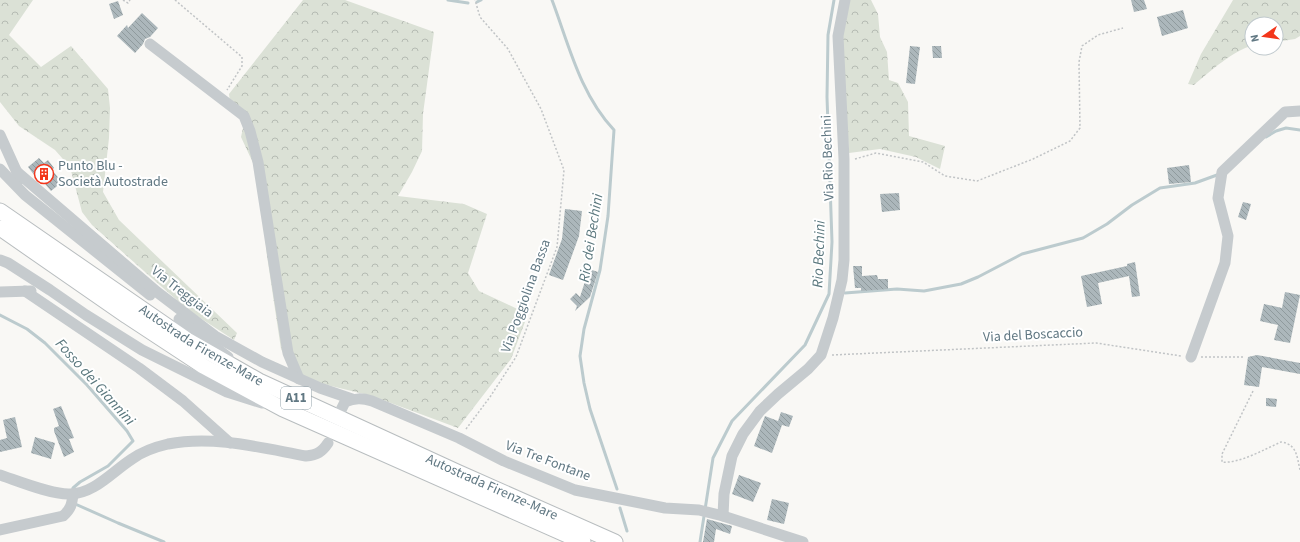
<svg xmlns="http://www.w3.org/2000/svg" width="1300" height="542" font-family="'Source Sans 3',sans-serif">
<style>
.forest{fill:url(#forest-crowns)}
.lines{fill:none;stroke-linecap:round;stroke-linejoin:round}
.stream{stroke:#bccbce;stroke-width:3}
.building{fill:url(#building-back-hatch)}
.highway-casing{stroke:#b8bdbf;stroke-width:17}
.path{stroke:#c1c4c6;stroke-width:1.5;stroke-dasharray:2 2;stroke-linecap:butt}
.minor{stroke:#c6cbce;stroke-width:11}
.highway{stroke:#fff;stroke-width:15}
.labels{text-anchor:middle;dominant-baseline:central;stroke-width:4;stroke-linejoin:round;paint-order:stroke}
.shield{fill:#fff;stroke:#90a0a8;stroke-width:1}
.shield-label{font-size:13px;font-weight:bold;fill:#617883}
.street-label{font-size:14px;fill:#617883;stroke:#fff}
.poi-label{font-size:14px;fill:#617883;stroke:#fff;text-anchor:start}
.water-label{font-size:15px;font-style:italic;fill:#5b787e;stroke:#fff}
</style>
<defs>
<pattern id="forest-crowns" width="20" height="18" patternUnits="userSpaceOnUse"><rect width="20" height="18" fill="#dbe1d6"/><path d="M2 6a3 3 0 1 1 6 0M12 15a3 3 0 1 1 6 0" fill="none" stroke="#b5bbb3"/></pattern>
<pattern id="building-back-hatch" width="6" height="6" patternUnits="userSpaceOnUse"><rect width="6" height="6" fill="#acb7bb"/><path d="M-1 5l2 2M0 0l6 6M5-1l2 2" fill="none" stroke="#8f9a9d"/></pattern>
</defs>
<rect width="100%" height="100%" fill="#f9f8f5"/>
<!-- forest -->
<g class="forest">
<polygon points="0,0 33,0 9,35 41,67 71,46 108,89 110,108 109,138 103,192 119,220 237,333 234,340 188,310 92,225 82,212 70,167 55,150 19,126 0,102"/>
<polygon points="303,0 345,0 434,32 423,114 422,151 412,172 398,196 464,204 487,214 468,273 479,291 528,314 511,359 458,428 372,396 319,383 291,369 281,349 267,256 259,176 241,137 245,119 231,110 229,94"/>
<polygon points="850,0 871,0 878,14 880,37 887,52 889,80 898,83 908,102 909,136 945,146 940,169 916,157 880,149 849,153 841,41"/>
<path d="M 1233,0 L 1300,0 L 1300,36 L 1295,39 L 1276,42 L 1276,24 L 1252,24 L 1252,46 C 1235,49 1208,73 1194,85 L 1188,84 L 1201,54 Z"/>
</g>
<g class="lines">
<!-- stream -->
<g class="stream">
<polyline points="448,0 468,3"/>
<path d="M 552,0 C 569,45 580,94 614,130 L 608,216 L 600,270 L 584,329 L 580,356 L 584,383 L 590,409 L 617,489"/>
<polyline points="477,2 481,0"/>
<polyline points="1266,137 1276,131 1286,128 1300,130"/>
<polyline points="845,293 897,289 924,291 961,284 978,277 1022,254 1083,238 1107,224 1132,205 1160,188 1195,183 1217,175"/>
<polyline points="0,315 27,329 45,343 87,385 127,431 133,441 108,466 80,482 73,488 73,491"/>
<polyline points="73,503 118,523 164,542"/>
<polyline points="620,508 627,531"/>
<polyline points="700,542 713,458 732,421 805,345 829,294 832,242 827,97 828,35 834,0"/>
</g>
</g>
<!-- building -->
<g class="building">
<polygon points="1131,0 1144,0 1147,9 1134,12"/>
<polygon points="118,1 123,15 114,19 109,4"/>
<polygon points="1183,10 1188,28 1162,36 1157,17"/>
<polygon points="142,13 158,28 150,37 145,39 143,44 135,53 117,36 127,25 128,28"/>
<polygon points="910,46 920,47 915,84 906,83"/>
<polygon points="932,46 941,46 942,58 933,58"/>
<polygon points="39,158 44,163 48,160 54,168 52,170 62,182 51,191 40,178 38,180 28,167"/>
<polygon points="1189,165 1191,182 1169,184 1167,168"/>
<polygon points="899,193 900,210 882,212 880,194"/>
<polygon points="1243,202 1251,204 1246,220 1238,217"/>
<polygon points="565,209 582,211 579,236 563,280 549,275 562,239"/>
<polygon points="1135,262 1140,296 1132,297 1129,276 1098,283 1102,304 1087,307 1081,276 1127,266 1127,264"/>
<polygon points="853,266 862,266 862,276 877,275 878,279 888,279 888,289 861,291 861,288 855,288"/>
<polygon points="589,269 598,272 590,297 575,311 577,306 570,299 576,293 580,297"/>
<polygon points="1285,292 1300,295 1290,343 1274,340 1278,325 1260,321 1264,304 1282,308"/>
<polygon points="1257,355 1300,363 1300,374 1262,367 1259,387 1244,385 1248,357"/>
<polygon points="1266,398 1277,399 1276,407 1266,406"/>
<polygon points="61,406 74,438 69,439 74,452 64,457 54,431 54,428 59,426 53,409"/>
<polygon points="781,412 793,416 789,427 782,425 772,453 754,446 765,416 778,421"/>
<polygon points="15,417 22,447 0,452 0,440 7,438 3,420"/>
<polygon points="35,437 55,443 51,459 31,453"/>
<polygon points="739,475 761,483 753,502 732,494"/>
<polygon points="772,499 789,503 784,524 767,520"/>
<polygon points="707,519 732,526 730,534 716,529 714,542 703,542"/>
</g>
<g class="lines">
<!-- highway casing -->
<g class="highway-casing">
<g id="highway">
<path id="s1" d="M 0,211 L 187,340 L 259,381 L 457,472 L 615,542"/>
<polyline points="0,228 127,316 203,366 283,409 583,542"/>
</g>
</g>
<!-- path -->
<g class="path">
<polyline points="123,0 128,3 130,0"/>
<polyline points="175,0 242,57 242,66 227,90"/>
<polyline points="855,159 876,153 923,162 945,176 977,181 1033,159 1070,141 1080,128 1079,62 1082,46 1098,35 1123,28"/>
<polyline points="832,355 1096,343 1181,356"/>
<polyline points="1201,357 1245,357"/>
<path d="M 1253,391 L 1222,454 L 1222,462 C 1239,464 1265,449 1281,442 C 1297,444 1297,457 1300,470"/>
<polyline points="466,429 490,397 516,357 557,247 564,170 541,109 508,49 480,17 475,0"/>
</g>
<!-- minor -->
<g class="minor">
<polyline points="150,44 244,116 250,131 258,162 288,353 299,379"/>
<polyline points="0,135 20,179"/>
<polyline points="0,169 25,195 150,295"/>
<polyline points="17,172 157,292 215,336 262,362 320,388 352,399"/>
<polyline points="0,260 8,263 50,290 86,315 142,350 227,392 262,403"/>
<polyline points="25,291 139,368 183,401 230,443"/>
<polyline points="0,292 31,291"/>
<polyline points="179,319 228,357"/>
<polyline points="1191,357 1225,263 1228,236 1218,198 1222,172 1285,112 1300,111"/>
<path d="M 341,410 L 345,402 C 355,398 362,398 372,401 L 459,438 L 504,461 L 575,490 L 665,508 L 699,510 L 723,516 L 803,542"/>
<path d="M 0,475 C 18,481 52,495 70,494 C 94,494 113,471 132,459 C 143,451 155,447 168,444 C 214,435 262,448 306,456 C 317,455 322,452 328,443"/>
<polyline points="723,516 724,494 732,456 743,434 760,411 778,394 808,369 821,355 833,318 842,280 844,260 844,159 838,36 845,0"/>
<path d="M 0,530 L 63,516 C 71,509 72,504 73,494"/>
</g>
<!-- highway -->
<use href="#highway" class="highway"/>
</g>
<!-- icons -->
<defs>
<g id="building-ring" transform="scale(1)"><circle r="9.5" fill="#fff" stroke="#f3361b" stroke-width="1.5"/><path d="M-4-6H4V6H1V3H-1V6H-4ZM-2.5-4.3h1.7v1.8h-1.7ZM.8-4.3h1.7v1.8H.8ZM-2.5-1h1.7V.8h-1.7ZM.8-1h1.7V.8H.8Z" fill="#f3361b"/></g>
</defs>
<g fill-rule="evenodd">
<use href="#building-ring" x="44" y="174"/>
</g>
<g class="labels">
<!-- shield labels -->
<rect class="shield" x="281" y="387" width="30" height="22" rx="3"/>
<g class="shield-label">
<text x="296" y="398">A11</text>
</g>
<!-- street labels -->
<g class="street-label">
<text transform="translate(828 158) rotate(-92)">Via Rio Bechini</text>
<text transform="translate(182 292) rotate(38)">Via Treggiaia</text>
<text transform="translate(526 296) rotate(-70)">Via Poggiolina Bassa</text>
<text transform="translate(1033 335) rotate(-3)">Via del Boscaccio</text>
<text stroke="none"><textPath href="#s1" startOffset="242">Autostrada Firenze-Mare</textPath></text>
<text transform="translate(548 461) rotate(21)">Via Tre Fontane</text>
<text stroke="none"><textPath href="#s1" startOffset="566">Autostrada Firenze-Mare</textPath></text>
</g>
<!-- poi labels -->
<g class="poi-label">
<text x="58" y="166">Punto Blu -<tspan x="58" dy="16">Società Autostrade</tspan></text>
</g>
<!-- water labels -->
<g class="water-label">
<text transform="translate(591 238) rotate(-81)">Rio dei Bechini</text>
<text transform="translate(819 254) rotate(-88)">Rio Bechini</text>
<text transform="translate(95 382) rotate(48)">Fosso dei Giannini</text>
</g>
</g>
<!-- north arrow -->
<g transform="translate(1264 36) rotate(257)"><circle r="19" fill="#ffffff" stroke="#c0c9cd"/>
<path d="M0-3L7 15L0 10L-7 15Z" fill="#f3361b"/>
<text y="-6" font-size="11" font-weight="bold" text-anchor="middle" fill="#617883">N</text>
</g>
</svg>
